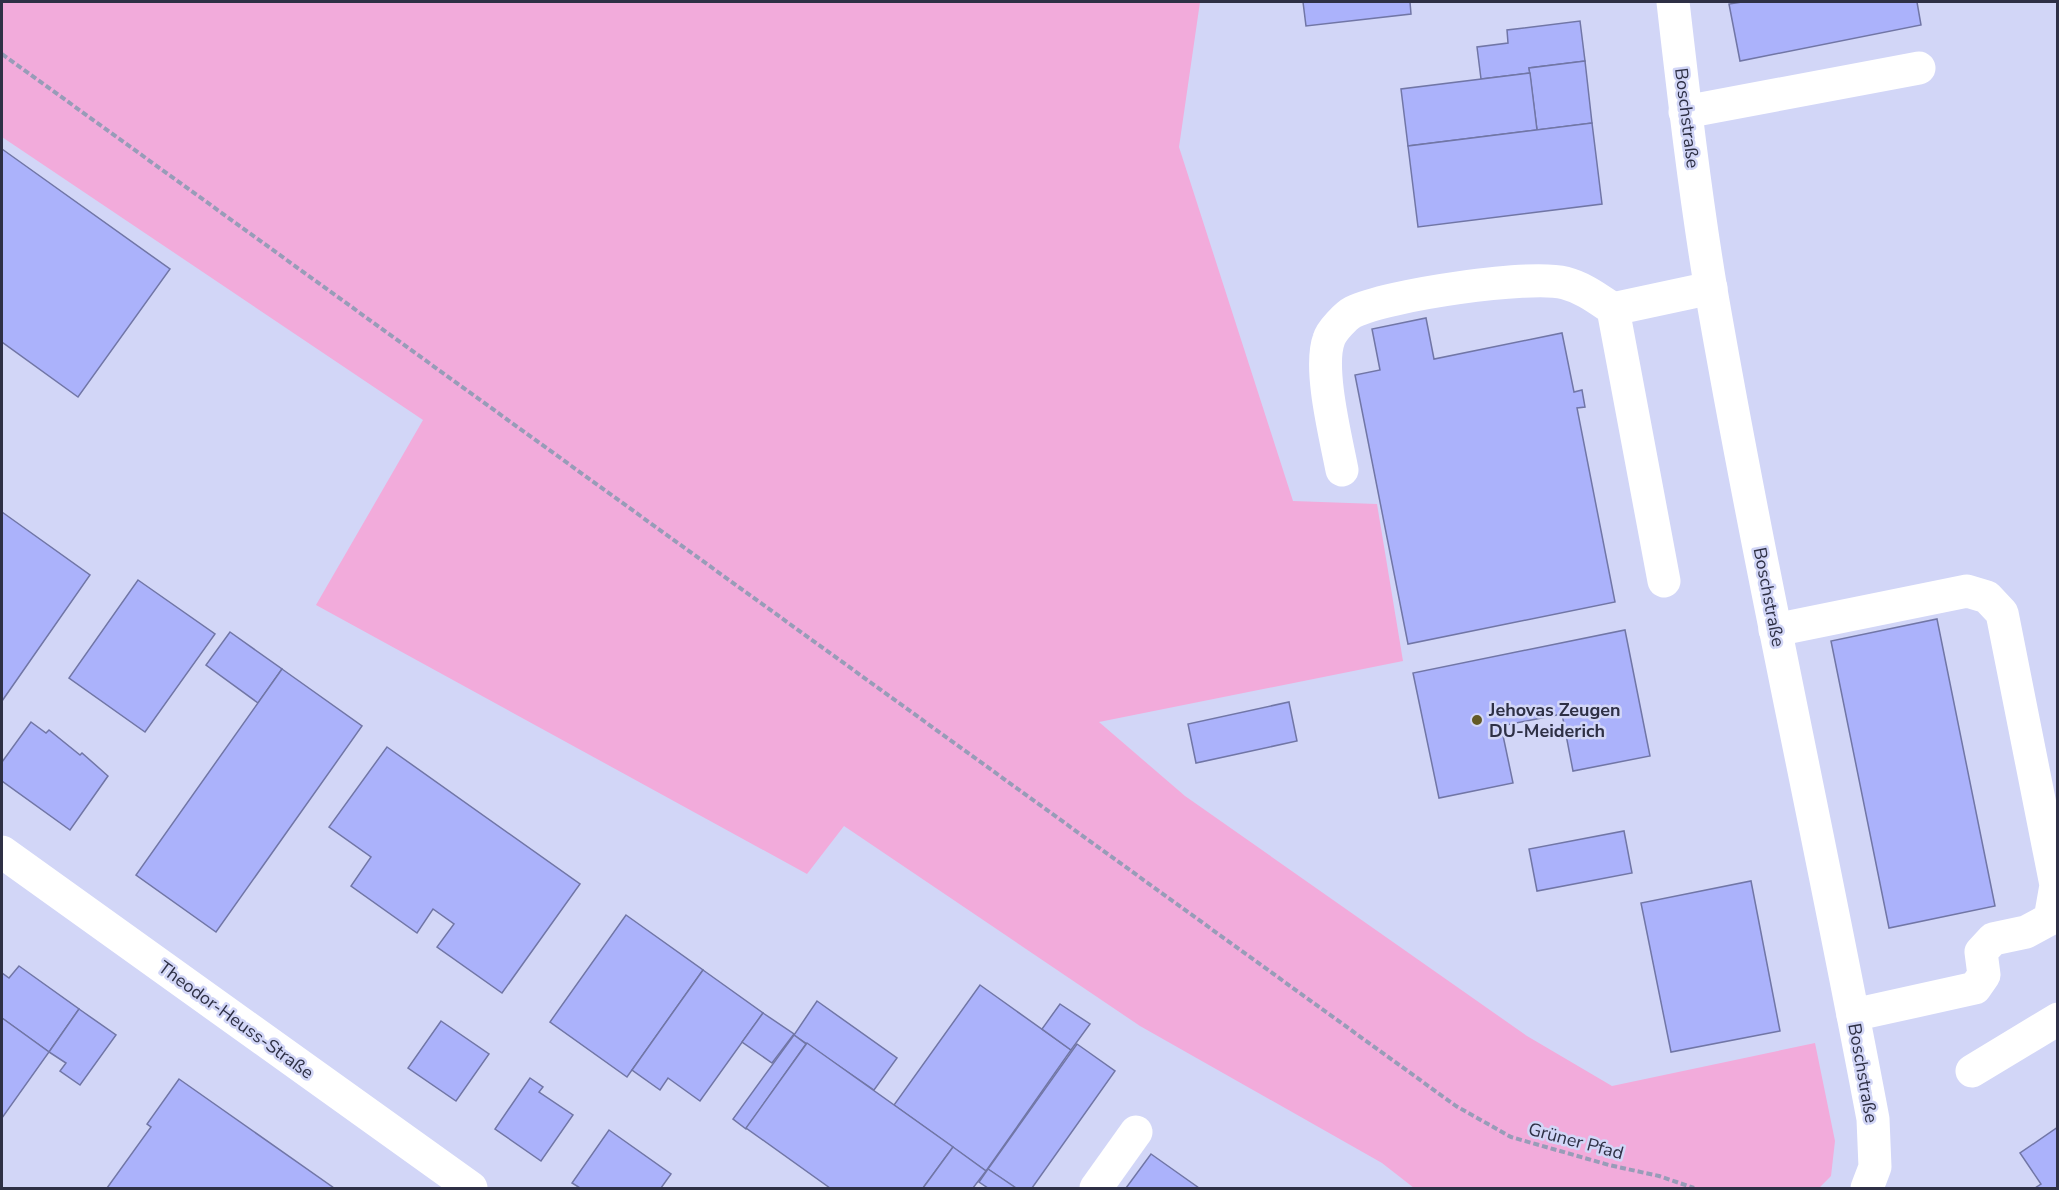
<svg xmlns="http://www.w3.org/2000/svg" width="2059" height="1190" font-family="'Nunito Sans',sans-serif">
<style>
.green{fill:#f2abdb}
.building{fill:#abb2fb;stroke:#7176a6;stroke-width:1.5}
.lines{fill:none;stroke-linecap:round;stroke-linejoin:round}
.path{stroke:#989cb8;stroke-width:4;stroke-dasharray:6 3;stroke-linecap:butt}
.minor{stroke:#fff;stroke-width:33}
.poi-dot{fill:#635a27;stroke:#d2d6f7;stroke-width:2}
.labels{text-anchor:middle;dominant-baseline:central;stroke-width:5;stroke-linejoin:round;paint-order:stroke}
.street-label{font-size:18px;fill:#2e3045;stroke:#d2d6f7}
.poi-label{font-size:18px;font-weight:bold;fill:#2e3045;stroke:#d2d6f7;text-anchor:start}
</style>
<rect width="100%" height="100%" fill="#d2d6f7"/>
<!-- green -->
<polygon class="green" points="2,2 1200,2 1179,147 1293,501 1377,504 1403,661 1099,722 1185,796 1527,1036 1612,1086 1815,1043 1835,1141 1831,1176 1819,1188 1414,1188 1382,1163 1140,1026 844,826 807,874 316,605 423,420 2,137"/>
<!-- building -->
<g class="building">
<polygon points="1303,2 1410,2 1411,14 1306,26"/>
<polygon points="1742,2 1917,2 1921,25 1740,61 1729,4"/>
<polygon points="1580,21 1585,61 1529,68 1530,73 1481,79 1477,47 1508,43 1507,30"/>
<polygon points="1585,61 1592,123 1537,130 1529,68"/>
<polygon points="1530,73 1537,130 1408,146 1401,89"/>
<polygon points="1592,123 1602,204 1418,227 1408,146"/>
<polygon points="2,149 170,269 78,397 2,342"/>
<polygon points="1426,318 1434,359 1562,333 1574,392 1582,390 1585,407 1577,408 1615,602 1408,644 1355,375 1380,370 1372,329"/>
<polygon points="2,512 90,575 2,701"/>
<polygon points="138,580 215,634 145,732 69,678"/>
<polygon points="1937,619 1995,906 1889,928 1831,641"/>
<polygon points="1625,630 1650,756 1573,771 1562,714 1501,726 1513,783 1439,798 1413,673"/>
<polygon points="230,632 282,669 258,703 206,665"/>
<polygon points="282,669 362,726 216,932 136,875"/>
<polygon points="1289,702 1297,741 1196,763 1188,724"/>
<polygon points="31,722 46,733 49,730 80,755 82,753 108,776 70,830 2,781 2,762"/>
<polygon points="387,747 580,884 502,993 437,947 454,924 433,909 417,933 351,886 371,857 329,827"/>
<polygon points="1624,831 1632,873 1537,891 1529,849"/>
<polygon points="1751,881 1780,1031 1671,1052 1641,903"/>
<polygon points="626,915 703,970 627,1077 550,1022"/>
<polygon points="19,966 79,1009 49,1052 2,1018 2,973 9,978"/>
<polygon points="703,970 763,1013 700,1101 668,1078 660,1090 632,1070"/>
<polygon points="980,985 1071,1050 986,1171 894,1105"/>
<polygon points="817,1001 897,1058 874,1090 794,1035"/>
<polygon points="1060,1004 1090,1024 1071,1050 1042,1029"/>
<polygon points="79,1009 116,1035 80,1085 60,1071 66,1063 49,1052"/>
<polygon points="763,1013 794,1034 772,1063 742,1042"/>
<polygon points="2,1018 49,1052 2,1118"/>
<polygon points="441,1021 489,1054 456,1101 408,1068"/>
<polygon points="794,1035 806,1044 746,1129 733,1119"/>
<polygon points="807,1043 953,1147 923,1188 830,1188 746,1128"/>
<polygon points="1077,1044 1115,1071 1032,1188 1016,1188 988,1169"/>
<polygon points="530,1078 543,1087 539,1092 573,1115 541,1161 495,1129"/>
<polygon points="179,1079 334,1188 107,1188 151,1127 147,1124"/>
<polygon points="2058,1127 2058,1188 2035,1188 2041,1184 2020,1153"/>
<polygon points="609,1130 671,1174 661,1188 580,1188 572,1183"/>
<polygon points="953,1147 986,1171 973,1188 923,1188"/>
<polygon points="1151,1154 1199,1188 1126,1188"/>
<polygon points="988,1169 1016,1188 988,1188 979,1182"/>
</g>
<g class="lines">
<!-- path -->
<polyline class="path" points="2,54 1456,1106 1511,1137 1609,1165 1659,1176 1694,1188"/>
<!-- minor -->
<g class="minor">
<path d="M 1673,2 C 1684,98 1695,194 1711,290 C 1759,567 1821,842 1873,1119 L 1875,1167 L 1867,1188"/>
<polyline points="1685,112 1919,68"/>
<path d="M 1342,470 C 1336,438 1318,368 1329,339 C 1331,331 1347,315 1353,312 C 1387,295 1530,274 1565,283 C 1584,288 1598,299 1613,309"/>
<polyline points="1664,581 1613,309 1711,288"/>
<polyline points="1775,630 1967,591 1987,597 2002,613 2056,885 2050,919 2026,932 1993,939 1981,952 1984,975 1975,988 1853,1015"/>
<polyline points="2,852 471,1188"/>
<polyline points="1972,1071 2058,1019"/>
<polyline points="1096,1188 1136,1132"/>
</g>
</g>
<!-- markers -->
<circle class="poi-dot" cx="1477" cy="720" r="6"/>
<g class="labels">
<!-- street labels -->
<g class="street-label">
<text transform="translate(1687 118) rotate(83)">Boschstraße</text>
<text transform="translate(1769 597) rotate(79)">Boschstraße</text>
<text transform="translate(236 1020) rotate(36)">Theodor-Heuss-Straße</text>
<text transform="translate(1863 1073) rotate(80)">Boschstraße</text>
<text transform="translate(1576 1141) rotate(15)">Grüner Pfad</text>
</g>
<!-- poi labels -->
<g class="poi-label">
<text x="1489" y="710">Jehovas Zeugen<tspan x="1489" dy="21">DU-Meiderich</tspan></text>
</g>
</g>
<!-- border -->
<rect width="2059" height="1190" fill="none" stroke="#2e3045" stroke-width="6"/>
</svg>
